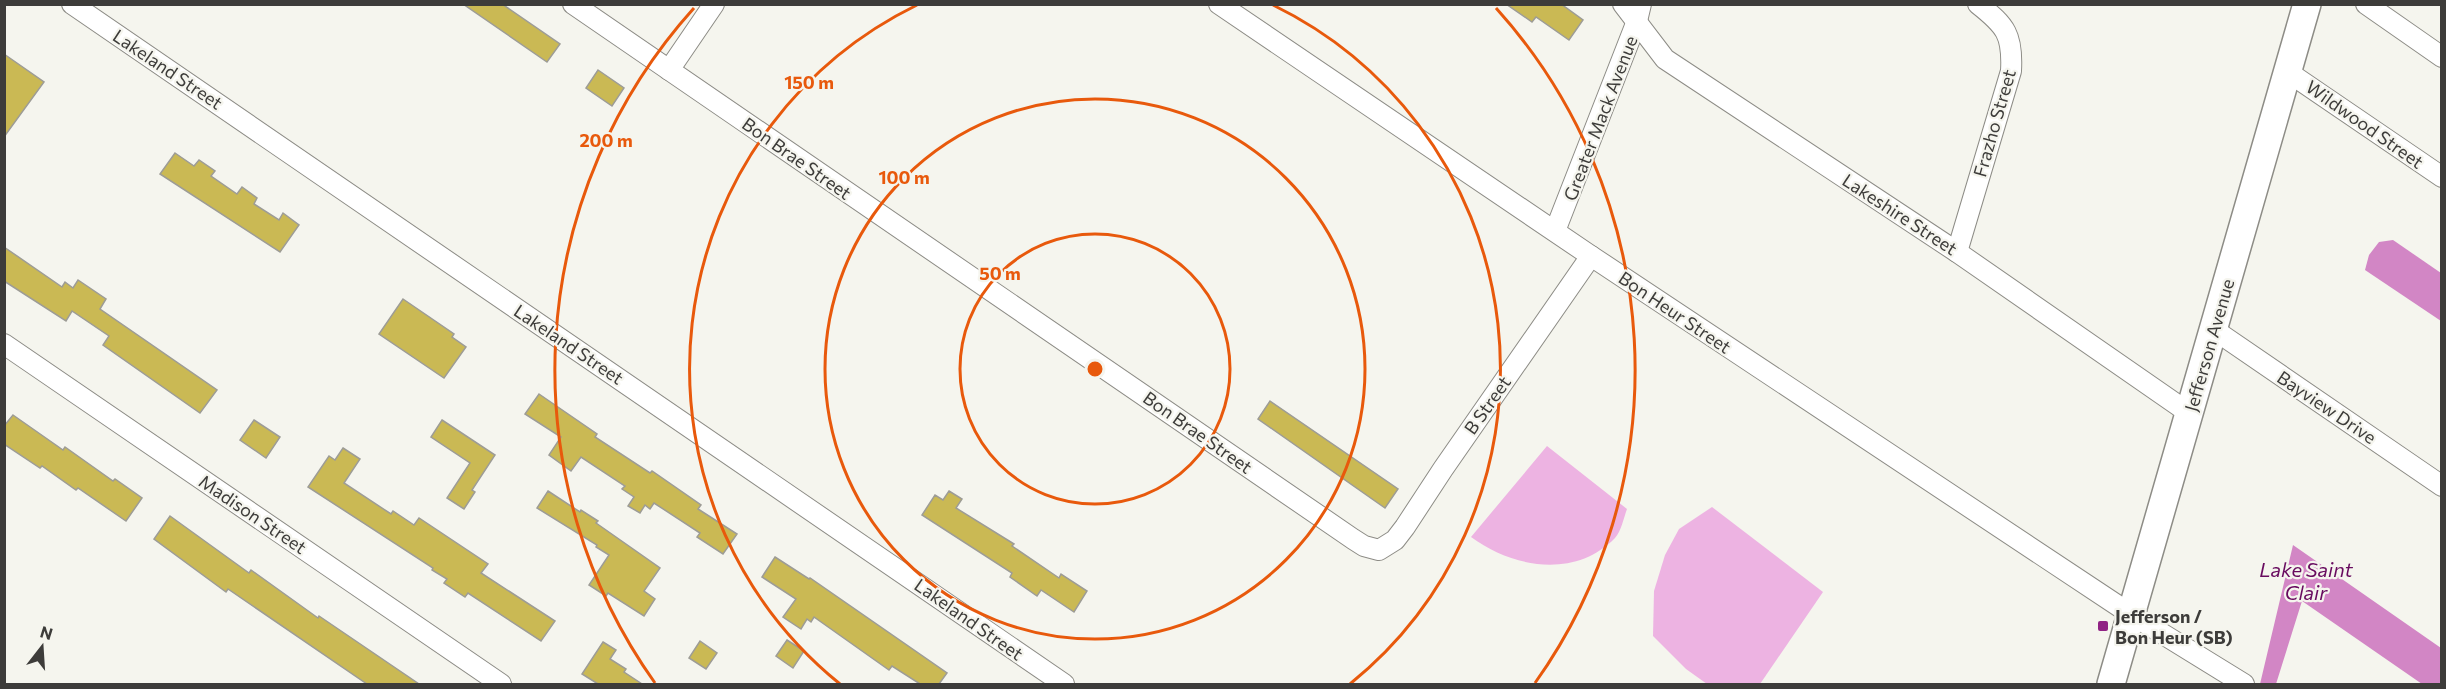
<svg xmlns="http://www.w3.org/2000/svg" width="2446" height="689" font-family="Commissioner,sans-serif">
<style>
.green{fill:#edb3e2}
.water{fill:#d286c5}
.building{fill:#cab954;stroke:#9d9c96;stroke-width:1.5}
.lines{fill:none;stroke-linecap:round;stroke-linejoin:round}
.street-casing{stroke:#8d8c86;stroke-width:22}
.secondary-casing{stroke:#8d8c86;stroke-width:30}
.street{stroke:#fff;stroke-width:20}
.secondary{stroke:#fff;stroke-width:27}
.ring{fill:none;stroke:#e8590c;stroke-width:3}
.poi-dot{fill:#902284;stroke:#f5f5ee;stroke-width:2}
.labels{text-anchor:middle;dominant-baseline:central;stroke-width:4.5;stroke-linejoin:round;paint-order:stroke}
.street-label{font-size:18px;fill:#3d3c3a;stroke:#f5f5ee}
.poi-label{font-size:18px;font-weight:bold;fill:#3d3c3a;stroke:#f5f5ee;text-anchor:start}
.water-label{font-size:20px;font-style:italic;fill:#680b5f;stroke:#f5f5ee}
.centre{fill:#e8590c;stroke:#f5f5ee;stroke-width:3}
.ring-label{font-size:18px;text-anchor:middle;font-weight:bold;fill:#e8590c;stroke:#f5f5ee;stroke-width:4.5;stroke-linejoin:round;paint-order:stroke}
</style>
<rect width="100%" height="100%" fill="#f5f5ee"/>
<!-- green -->
<g class="green">
<path d="M 1547,446 L 1627,509 C 1624,517 1621,532 1615,538 C 1575,579 1513,568 1471,537 Z"/>
<polygon points="1712,507 1823,592 1760,684 1707,684 1686,669 1653,636 1654,591 1665,555 1679,529"/>
</g>
<!-- water -->
<g class="water">
<polygon points="2393,240 2441,273 2441,321 2365,270 2369,255 2379,242"/>
<polygon points="2293,545 2441,648 2441,684 2422,684 2302,601 2276,684 2260,684"/>
</g>
<!-- building -->
<g class="building">
<polygon points="463,4 502,4 560,44 547,62"/>
<polygon points="1506,4 1561,4 1583,20 1569,40 1536,17 1532,22"/>
<polygon points="4,54 44,82 4,137"/>
<polygon points="598,70 624,88 612,106 586,88"/>
<polygon points="175,153 194,166 199,160 215,171 211,176 237,194 242,187 257,198 254,204 279,220 283,213 299,225 280,252 160,174"/>
<polygon points="4,247 62,287 65,282 73,288 78,280 106,299 100,309 217,390 200,413 103,345 109,336 72,311 66,321 4,281"/>
<polygon points="403,299 454,334 452,337 466,347 444,378 379,334"/>
<polygon points="539,394 597,434 595,437 650,473 652,471 701,505 698,509 737,534 723,554 697,537 700,533 654,503 650,509 645,505 640,513 628,506 634,497 622,489 625,486 581,457 571,471 549,455 561,437 525,414"/>
<polygon points="1270,401 1398,489 1385,508 1258,419"/>
<polygon points="13,415 63,450 65,447 113,481 115,479 142,498 126,521 78,488 76,490 42,466 40,468 4,444 4,426"/>
<polygon points="254,420 280,437 266,458 240,440"/>
<polygon points="442,420 495,455 472,490 475,492 464,509 447,498 470,463 431,437"/>
<polygon points="343,448 360,459 344,483 391,514 393,511 414,525 419,518 488,564 481,573 555,621 541,641 468,593 465,597 444,583 447,579 432,570 433,568 308,487 329,456 335,460"/>
<polygon points="548,491 580,512 581,510 598,521 596,523 660,568 644,591 655,599 644,616 608,593 606,596 589,585 609,555 596,547 597,545 537,508"/>
<polygon points="949,491 962,499 956,508 1014,544 1012,546 1059,578 1061,574 1087,591 1074,612 1041,590 1037,596 1010,577 1012,573 922,515 935,495 943,500"/>
<polygon points="170,516 249,573 251,570 318,618 319,616 419,684 367,684 228,589 226,592 154,539"/>
<polygon points="775,557 809,579 810,578 947,673 939,684 920,684 892,666 889,670 814,617 811,622 807,619 801,629 783,617 796,599 762,577"/>
<polygon points="787,640 804,651 793,668 776,656"/>
<polygon points="700,641 717,653 706,669 689,658"/>
<polygon points="603,642 616,650 610,659 626,669 624,672 642,684 598,684 582,674"/>
</g>
<g class="lines">
<!-- street casing -->
<g class="street-casing">
<g id="street">
<polyline points="72,4 1064,684"/>
<polyline points="573,4 1353,539 1364,546 1379,550 1395,540 1405,527 1443,469 1591,256"/>
<polyline points="1219,4 1591,256 2132,615 2244,684"/>
<polyline points="1623,4 1665,59 1957,252 2189,413"/>
<polyline points="2366,4 2442,57"/>
<polyline points="669,70 714,4"/>
<polyline points="2288,72 2442,177"/>
<polyline points="1555,231 1637,21 1641,4"/>
<path d="M 1957,252 L 2011,71 C 2013,35 2006,26 1978,4"/>
<polyline points="2213,329 2442,486"/>
<polyline points="4,344 501,684"/>
</g>
</g>
<!-- secondary casing -->
<g class="secondary-casing">
<polyline id="secondary" points="2111,684 2307,4"/>
</g>
<!-- street -->
<use href="#street" class="street"/>
<!-- secondary -->
<use href="#secondary" class="secondary"/>
</g>
<!-- distance rings -->
<g class="ring">
<circle cx="1095" cy="369" r="135"/>
<circle cx="1095" cy="369" r="270"/>
<path d="M840 684A405 405 0 0 1 917 5M1273 5A405 405 0 0 1 1350 684"/>
<path d="M655 683A540 540 0 0 1 694 8M1496 8A540 540 0 0 1 1535 683"/>
</g>
<!-- markers -->
<rect class="poi-dot" x="2097" y="620" width="12" height="12" rx="3"/>
<g class="labels">
<!-- street labels -->
<g class="street-label">
<text transform="translate(168 69) rotate(34)">Lakeland Street</text>
<text transform="translate(1600 118) rotate(-69)">Greater Mack Avenue</text>
<text transform="translate(1994 123) rotate(-74)">Frazho Street</text>
<text transform="translate(2365 124) rotate(35)">Wildwood Street</text>
<text transform="translate(797 158) rotate(35)">Bon Brae Street</text>
<text transform="translate(1900 214) rotate(33)">Lakeshire Street</text>
<text transform="translate(1675 312) rotate(34)">Bon Heur Street</text>
<text transform="translate(569 344) rotate(34)">Lakeland Street</text>
<text transform="translate(2209 345) rotate(-74)">Jefferson Avenue</text>
<text transform="translate(1487 405) rotate(-55)">B Street</text>
<text transform="translate(2327 407) rotate(34)">Bayview Drive</text>
<text transform="translate(1198 432) rotate(35)">Bon Brae Street</text>
<text transform="translate(253 514) rotate(34)">Madison Street</text>
<text transform="translate(969 619) rotate(35)">Lakeland Street</text>
</g>
<!-- poi labels -->
<g class="poi-label">
<text x="2115" y="616">Jefferson /<tspan x="2115" dy="21">Bon Heur (SB)</tspan></text>
</g>
<!-- water labels -->
<g class="water-label">
<text x="2306" y="569">Lake Saint<tspan x="2306" dy="23">Clair</tspan></text>
</g>
</g>
<circle cx="1095" cy="369" r="9" class="centre"/>
<g class="ring-label">
<text x="809" y="89">150 m</text>
<text x="606" y="147">200 m</text>
<text x="904" y="184">100 m</text>
<text x="1000" y="280">50 m</text>
</g>
<!-- border -->
<rect width="2446" height="689" fill="none" stroke="#3d3c3a" stroke-width="12"/>
<!-- north arrow -->
<g transform="translate(42 647) rotate(17)" stroke="#f5f5ee" stroke-width="4.5" paint-order="stroke">
<path d="M0-4.5L10 22L0 15L-10 22Z" fill="#3d3c3a"/>
<text y="-9" font-size="16" font-weight="bold" text-anchor="middle" fill="#3d3c3a">N</text>
</g>
</svg>
